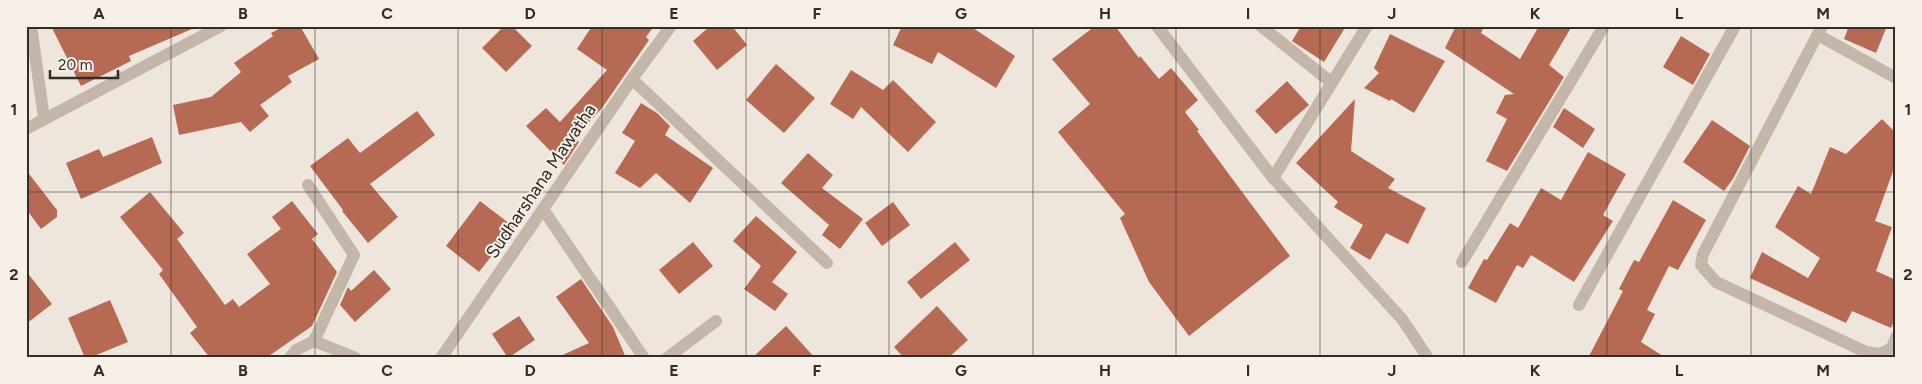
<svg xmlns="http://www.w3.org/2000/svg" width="1922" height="384" font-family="Figtree,sans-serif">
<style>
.building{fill:#b66a53}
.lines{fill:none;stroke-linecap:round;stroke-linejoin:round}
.minor{stroke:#c5b6aa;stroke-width:12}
.grid{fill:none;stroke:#332c28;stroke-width:1;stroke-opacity:0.55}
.labels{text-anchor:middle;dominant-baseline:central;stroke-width:4;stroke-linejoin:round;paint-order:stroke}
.street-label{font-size:18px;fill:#332c28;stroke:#f7f0e8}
.neatline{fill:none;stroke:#332c28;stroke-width:2}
.grid-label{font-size:16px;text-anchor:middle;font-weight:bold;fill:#332c28}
</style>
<rect width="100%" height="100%" fill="#eee6dc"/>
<!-- building -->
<g class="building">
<polygon points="51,26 199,26 129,56 131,61 81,86"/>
<polygon points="284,26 300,26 319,59 288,76 292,82 260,105 269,116 250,132 241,122 179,135 173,105 211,97 241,72 234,63 273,36 271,33"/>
<polygon points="504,26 512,26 532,46 506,72 482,48"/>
<polygon points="592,26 654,26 646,37 649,40 602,108 575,138 579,142 564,165 526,126 546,108 560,122 607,70 577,49"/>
<polygon points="710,26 732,26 747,45 717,70 693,41"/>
<polygon points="902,26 970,26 1015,56 996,88 938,52 932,64 893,45"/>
<polygon points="1095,26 1115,26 1139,58 1140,56 1159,79 1171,68 1198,100 1185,112 1199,130 1197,131 1251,204 1290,256 1189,336 1149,282 1120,218 1125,214 1058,132 1090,104 1052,59"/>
<polygon points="1301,26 1346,26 1324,62 1292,41"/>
<polygon points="1456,26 1484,26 1481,33 1520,59 1539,26 1572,26 1549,65 1564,77 1507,171 1486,161 1507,119 1496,113 1505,95 1514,94 1445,48"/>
<polygon points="1849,26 1887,26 1876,53 1844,39"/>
<polygon points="1390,34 1445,61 1414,113 1391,99 1390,101 1364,88 1379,73 1374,68"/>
<polygon points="1681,36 1710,54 1693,85 1663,67"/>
<polygon points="776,64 815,98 784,133 746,100"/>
<polygon points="851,70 883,90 893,80 936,122 908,152 861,107 853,119 830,104"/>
<polygon points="1287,81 1309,105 1276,134 1255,111"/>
<polygon points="1355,99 1351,151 1395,179 1388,188 1426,208 1408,244 1386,233 1370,260 1350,248 1363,225 1334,207 1338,202 1296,163"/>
<polygon points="641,103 657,113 670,126 665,135 713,168 690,203 656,173 640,188 615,173 635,141 622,133"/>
<polygon points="1564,108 1595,129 1583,148 1553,127"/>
<polygon points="417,111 435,135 370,184 398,217 368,243 342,211 343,210 310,166 348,138 360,153"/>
<polygon points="1882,119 1896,133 1896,163 1875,221 1892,227 1876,271 1896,280 1896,316 1891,328 1852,311 1846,323 1750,278 1762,252 1808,278 1820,258 1775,227 1798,186 1811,194 1830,147 1846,154"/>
<polygon points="1712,120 1750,146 1733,179 1724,191 1683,162"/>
<polygon points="152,137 162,163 81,199 66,163 99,149 103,157"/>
<polygon points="1588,152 1626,174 1603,215 1613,221 1574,282 1531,255 1523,268 1517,265 1496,303 1468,288 1484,259 1487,260 1510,223 1518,228 1541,188 1561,200"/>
<polygon points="808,153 833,175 822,188 863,219 840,249 822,235 829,225 781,183"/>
<polygon points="26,170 57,210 57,217 41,229 26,209"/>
<polygon points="150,192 184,233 177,239 225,305 233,299 239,307 270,284 247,254 281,229 272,217 292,201 318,234 312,239 337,272 312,326 266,358 210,358 190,333 197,327 159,274 163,270 120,217"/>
<polygon points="1673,200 1706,220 1678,270 1669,266 1647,310 1655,314 1641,342 1666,358 1588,358 1623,291 1619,289 1634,260 1639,262"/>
<polygon points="480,201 514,227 479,272 446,246"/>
<polygon points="893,202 910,225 882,246 865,223"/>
<polygon points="756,216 797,252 772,282 788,294 775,311 744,289 761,266 733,241"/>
<polygon points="693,242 713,266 679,294 659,270"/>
<polygon points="955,242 970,260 921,299 907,282"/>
<polygon points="374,270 391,289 355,322 340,305 348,287 351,291"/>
<polygon points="26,271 52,304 26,324"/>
<polygon points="581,279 613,327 626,358 556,358 589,343 556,297"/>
<polygon points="110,300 128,342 89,358 85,358 68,318"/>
<polygon points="937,306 968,340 948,358 904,358 894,347"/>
<polygon points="519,316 535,340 508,358 492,334"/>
<polygon points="786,326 815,358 752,358"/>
</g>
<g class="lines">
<!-- minor -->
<g class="minor">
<polyline points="31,26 44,118"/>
<polyline points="1157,26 1273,178 1402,319 1428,358"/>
<polyline points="1261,26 1332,83"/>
<polyline points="1822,26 1703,254 1701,265 1716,282 1866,352 1880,354 1892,348 1896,337"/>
<polyline points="1818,35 1896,78"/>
<polyline points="632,79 827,263"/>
<polyline points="26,129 221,26"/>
<polyline points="1273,178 1367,26"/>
<polyline points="308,185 354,255 314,341"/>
<polyline points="543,209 644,358"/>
<polyline points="1462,262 1604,26"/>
<polyline points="1579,305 1735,26"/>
<polyline points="290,358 296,350 314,341 356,358"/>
<polyline points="441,358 632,79 671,26"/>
<polyline points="667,358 716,321"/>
</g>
</g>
<!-- grid -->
<path class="grid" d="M 171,26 L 171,358M 315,26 L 315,358M 458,26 L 458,358M 602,26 L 602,358M 746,26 L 746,358M 889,26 L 889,358M 1033,26 L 1033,358M 1176,26 L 1176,358M 1320,26 L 1320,358M 1464,26 L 1464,358M 1607,26 L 1607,358M 1751,26 L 1751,358M 26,192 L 1896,192"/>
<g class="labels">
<!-- street labels -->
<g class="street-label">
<text transform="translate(541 181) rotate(-56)">Sudharshana Mawatha</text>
</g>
</g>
<!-- border -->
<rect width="1922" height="384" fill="none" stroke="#f7f0e8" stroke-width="55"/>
<!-- scale -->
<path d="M50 70v8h68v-8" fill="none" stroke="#332c28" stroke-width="2.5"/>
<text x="58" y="70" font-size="15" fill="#332c28" stroke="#f7f0e8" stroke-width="4" paint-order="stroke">20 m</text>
<rect x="28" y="28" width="1866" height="328" class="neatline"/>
<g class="grid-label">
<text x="99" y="19">A</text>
<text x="243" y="19">B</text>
<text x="387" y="19">C</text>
<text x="530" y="19">D</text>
<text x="674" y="19">E</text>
<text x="817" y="19">F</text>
<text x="961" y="19">G</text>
<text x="1105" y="19">H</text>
<text x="1248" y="19">I</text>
<text x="1392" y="19">J</text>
<text x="1535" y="19">K</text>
<text x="1679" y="19">L</text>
<text x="1823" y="19">M</text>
<text x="14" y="115">1</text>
<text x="1908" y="115">1</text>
<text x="14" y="280">2</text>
<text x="1908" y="280">2</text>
<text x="99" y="376">A</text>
<text x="243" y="376">B</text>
<text x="387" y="376">C</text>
<text x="530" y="376">D</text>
<text x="674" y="376">E</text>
<text x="817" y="376">F</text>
<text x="961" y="376">G</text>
<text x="1105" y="376">H</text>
<text x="1248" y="376">I</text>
<text x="1392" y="376">J</text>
<text x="1535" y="376">K</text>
<text x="1679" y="376">L</text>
<text x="1823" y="376">M</text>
</g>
</svg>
